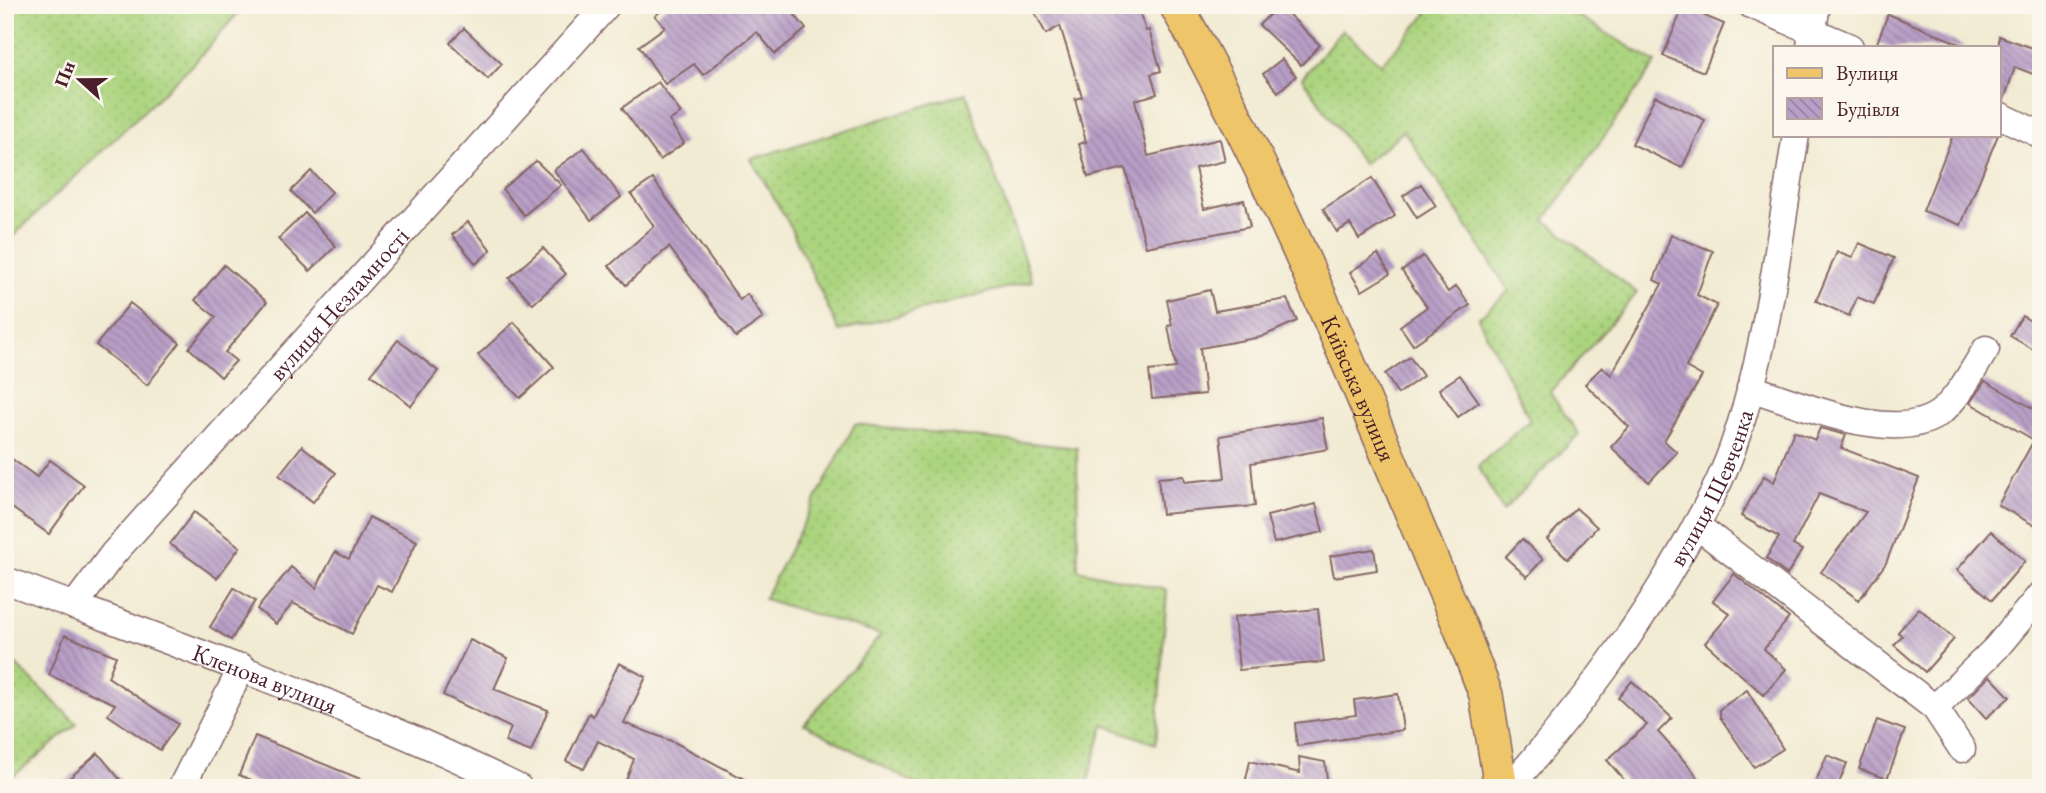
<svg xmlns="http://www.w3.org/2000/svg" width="2046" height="793" font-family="'EB Garamond',serif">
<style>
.garden{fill:url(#garden-dots);stroke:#7a7a54;stroke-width:2}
.building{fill:url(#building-back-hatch)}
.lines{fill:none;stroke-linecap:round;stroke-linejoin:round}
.minor-casing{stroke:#856666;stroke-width:29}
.major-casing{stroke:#856666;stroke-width:36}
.minor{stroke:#fff;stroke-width:26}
.major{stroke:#eec569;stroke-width:33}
.labels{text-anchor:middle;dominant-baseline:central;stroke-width:6;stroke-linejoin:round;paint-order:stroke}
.street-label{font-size:24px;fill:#4a1f2b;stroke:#fbf7ec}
</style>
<defs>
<pattern id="garden-dots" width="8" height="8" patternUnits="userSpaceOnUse" patternTransform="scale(1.75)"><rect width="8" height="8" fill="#abd47e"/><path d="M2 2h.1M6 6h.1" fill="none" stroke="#95b66d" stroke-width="1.8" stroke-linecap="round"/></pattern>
<pattern id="building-back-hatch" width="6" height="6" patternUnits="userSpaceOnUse" patternTransform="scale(1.75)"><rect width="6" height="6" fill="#b89fc7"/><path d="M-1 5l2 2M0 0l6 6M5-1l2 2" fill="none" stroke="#9881a2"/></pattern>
</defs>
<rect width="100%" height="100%" fill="#fbf7ec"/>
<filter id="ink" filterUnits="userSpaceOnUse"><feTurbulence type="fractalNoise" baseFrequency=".0143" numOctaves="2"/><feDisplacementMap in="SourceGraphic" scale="14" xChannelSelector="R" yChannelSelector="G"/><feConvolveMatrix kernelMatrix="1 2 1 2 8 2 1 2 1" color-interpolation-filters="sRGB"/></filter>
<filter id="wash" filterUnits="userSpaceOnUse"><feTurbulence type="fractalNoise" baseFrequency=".00686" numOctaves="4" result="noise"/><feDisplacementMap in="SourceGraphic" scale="28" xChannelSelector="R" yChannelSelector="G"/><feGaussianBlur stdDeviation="1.57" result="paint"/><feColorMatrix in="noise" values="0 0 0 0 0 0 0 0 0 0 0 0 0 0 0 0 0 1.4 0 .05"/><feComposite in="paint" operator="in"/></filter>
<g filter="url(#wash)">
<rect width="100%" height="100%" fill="#f2ebd3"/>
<!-- garden -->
<g class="garden">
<polygon points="5,5 245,5 196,61 5,244"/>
<polygon points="1416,5 1560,5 1656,63 1545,220 1637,293 1550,393 1579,434 1503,511 1478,466 1530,420 1478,318 1509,291 1404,131 1363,164 1302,78 1342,30 1381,64 1427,14"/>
<polygon points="966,93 1032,281 839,331 788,222 751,159"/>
<polygon points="855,424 1077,448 1078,570 1167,590 1156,744 1104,725 1086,788 923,788 804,724 881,635 764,599"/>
<polygon points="5,654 77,724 5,783"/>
</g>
<g id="blocks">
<!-- building -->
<g class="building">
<polygon points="668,5 787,5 806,29 775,54 757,32 703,75 694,64 665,84 639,46 665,27 655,16"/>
<polygon points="1031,5 1137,5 1146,31 1149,30 1161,71 1151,74 1157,94 1135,100 1148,156 1220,139 1225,161 1195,168 1204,209 1244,200 1250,227 1146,247 1125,168 1088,177 1079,144 1086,142 1075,99 1082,97 1060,26 1046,34"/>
<polygon points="1279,5 1320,45 1301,65 1259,25"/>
<polygon points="1683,7 1724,24 1704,72 1663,56"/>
<polygon points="1888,14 1967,47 1888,47 1877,43"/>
<polygon points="464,28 502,64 488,79 450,43"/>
<polygon points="1999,36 2041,51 2041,77 2015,67 2004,100 1999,99"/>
<polygon points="1282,59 1296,76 1278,92 1263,74"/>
<polygon points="658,82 681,113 669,121 684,143 660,160 622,108"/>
<polygon points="1655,96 1705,120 1682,168 1632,144"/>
<polygon points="1953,135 1998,135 1961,225 1923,211"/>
<polygon points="584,148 621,197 591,220 554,170"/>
<polygon points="536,161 561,185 524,215 502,189"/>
<polygon points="311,171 332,192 312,213 291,191"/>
<polygon points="1372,178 1395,216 1359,239 1350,224 1337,232 1323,209"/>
<polygon points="653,179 740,300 747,294 763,318 736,337 669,247 626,285 609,266 654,226 631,194"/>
<polygon points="1421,184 1436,206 1417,218 1403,196"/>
<polygon points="305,213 336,246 310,271 278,239"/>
<polygon points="468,222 491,250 476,264 452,235"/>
<polygon points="1671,235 1713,251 1697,295 1717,305 1686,367 1702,376 1664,441 1677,452 1649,482 1611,447 1629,427 1585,384 1602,367 1611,375 1662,284 1654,280"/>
<polygon points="1859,243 1894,258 1874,304 1857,297 1849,316 1816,301 1837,252 1852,258"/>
<polygon points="543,248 566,274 533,304 509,278"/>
<polygon points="1378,254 1390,274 1362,291 1350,272"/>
<polygon points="1423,256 1448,292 1456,286 1470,305 1413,345 1400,326 1427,307 1402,271"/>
<polygon points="224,265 267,302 225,352 236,361 221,377 189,348 216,317 195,300"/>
<polygon points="1210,290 1215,311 1287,299 1297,321 1261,337 1200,348 1205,394 1152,399 1149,371 1176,368 1168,326 1172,325 1167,300"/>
<polygon points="130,303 180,343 147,385 96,345"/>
<polygon points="2022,316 2041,327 2041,354 2010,336"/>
<polygon points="514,322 554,367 520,398 478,355"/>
<polygon points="398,340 438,371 411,406 371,374"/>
<polygon points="1410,357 1423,376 1398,394 1385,374"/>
<polygon points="1460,375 1479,402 1458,417 1439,389"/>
<polygon points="1985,381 2041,413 2041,529 1998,505 2034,440 1970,403"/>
<polygon points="1322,418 1328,449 1251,463 1255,506 1162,514 1158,478 1184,476 1185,482 1225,478 1220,436"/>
<polygon points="1820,428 1846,435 1841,448 1919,478 1886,563 1859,600 1821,572 1866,512 1819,494 1793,545 1802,550 1787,575 1766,558 1779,537 1741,516 1764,476 1774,482 1794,431 1815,440"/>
<polygon points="302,446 336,473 313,502 279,475"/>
<polygon points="5,454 37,477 50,460 84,485 49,534 5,503"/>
<polygon points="1316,504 1323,532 1274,543 1267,516"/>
<polygon points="1576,508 1597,527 1568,559 1547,539"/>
<polygon points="194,512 240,547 217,578 170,544"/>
<polygon points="369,517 417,541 392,592 377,585 352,634 293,603 276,624 257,609 291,567 316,588 335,552 349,559"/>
<polygon points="1991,531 2025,561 1992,600 1957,570"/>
<polygon points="1522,539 1543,559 1527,577 1505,557"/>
<polygon points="1374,549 1377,570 1334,577 1330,556"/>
<polygon points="1734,574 1789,618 1764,649 1786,669 1764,695 1705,643 1730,614 1713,601"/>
<polygon points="234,588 255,601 231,640 210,627"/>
<polygon points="1919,608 1954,639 1925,672 1894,645 1902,636 1898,632"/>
<polygon points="1318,609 1324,662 1239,670 1234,617"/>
<polygon points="65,635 116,656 108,677 178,724 160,750 108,715 115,704 49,675"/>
<polygon points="470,640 508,658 494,689 548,710 531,752 505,742 511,728 443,695"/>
<polygon points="619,663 646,677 624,723 674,742 761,788 623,788 634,759 598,741 584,769 566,761 589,713 593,716"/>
<polygon points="1990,676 2010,697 1986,718 1968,698"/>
<polygon points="1632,681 1672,718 1658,732 1694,772 1702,788 1631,788 1607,760 1647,725 1618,698"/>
<polygon points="1747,690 1783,749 1754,767 1720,717 1720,709"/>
<polygon points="1398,694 1403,730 1297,746 1295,723 1356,715 1354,700"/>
<polygon points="1877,720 1905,730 1887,779 1859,769"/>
<polygon points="255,736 380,787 380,788 271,788 239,775"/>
<polygon points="98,753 127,788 58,788"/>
<polygon points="1827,755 1847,763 1837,788 1813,788"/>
<polygon points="1299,757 1325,762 1328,788 1244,788 1250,761 1300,773"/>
</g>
</g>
</g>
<g filter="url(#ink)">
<use href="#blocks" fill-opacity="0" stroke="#856666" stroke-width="2"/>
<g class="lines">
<!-- minor casing -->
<g class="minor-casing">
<g id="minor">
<polyline points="1751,5 1850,47"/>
<polyline points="1810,46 1817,5"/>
<polyline points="1999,115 2041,135"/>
<path d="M 1750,388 C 1800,403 1898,448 1942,411 C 1961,394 1972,371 1986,349"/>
<polyline points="1696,525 1935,708 1962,749"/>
<path id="s1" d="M 5,580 C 178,645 353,706 519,788"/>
<path id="s2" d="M 74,606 L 113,554 L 607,5"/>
<polyline points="1935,708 1996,648 2041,594"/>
<polyline points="181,788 242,667"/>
<path id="s3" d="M 1509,788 C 1575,712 1635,635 1684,547 C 1702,515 1721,482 1733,447 C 1768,347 1779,239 1796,135"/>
</g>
</g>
<!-- major casing -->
<g class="major-casing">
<g id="major">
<path id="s4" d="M 1176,5 C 1289,204 1371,420 1461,629 L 1486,695 L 1501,788"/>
</g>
</g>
<!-- minor -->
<use href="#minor" class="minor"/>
<!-- major -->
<use href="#major" class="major"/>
</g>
</g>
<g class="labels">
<!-- street labels -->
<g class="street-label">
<text stroke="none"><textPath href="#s2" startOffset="402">вулиця Незламності</textPath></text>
<text stroke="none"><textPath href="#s4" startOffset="425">Київська вулиця</textPath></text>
<text stroke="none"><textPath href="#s3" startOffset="364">вулиця Шевченка</textPath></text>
<text stroke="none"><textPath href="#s1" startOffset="278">Кленова вулиця</textPath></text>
</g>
</g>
<!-- margin -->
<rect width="2046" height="793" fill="none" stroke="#fbf7ec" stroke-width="28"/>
<!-- legend -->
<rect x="1773" y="46" width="228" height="91" fill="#fbf7ec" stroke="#b4a19f" stroke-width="2"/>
<rect x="1787" y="68" width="35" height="10" fill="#eec569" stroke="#b4a19f" stroke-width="2"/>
<text x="1836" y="80" font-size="21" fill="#4a1f2b">Вулиця</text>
<rect x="1787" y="98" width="35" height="21" fill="url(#building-back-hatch)" stroke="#b4a19f" stroke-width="2"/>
<text x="1836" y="116" font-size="21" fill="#4a1f2b">Будівля</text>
<!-- north arrow -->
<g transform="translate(80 80) rotate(291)" stroke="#fbf7ec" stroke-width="5" paint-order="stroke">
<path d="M0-5L12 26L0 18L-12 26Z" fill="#4a1f2b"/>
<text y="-10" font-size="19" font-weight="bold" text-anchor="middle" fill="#4a1f2b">Пн</text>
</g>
</svg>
